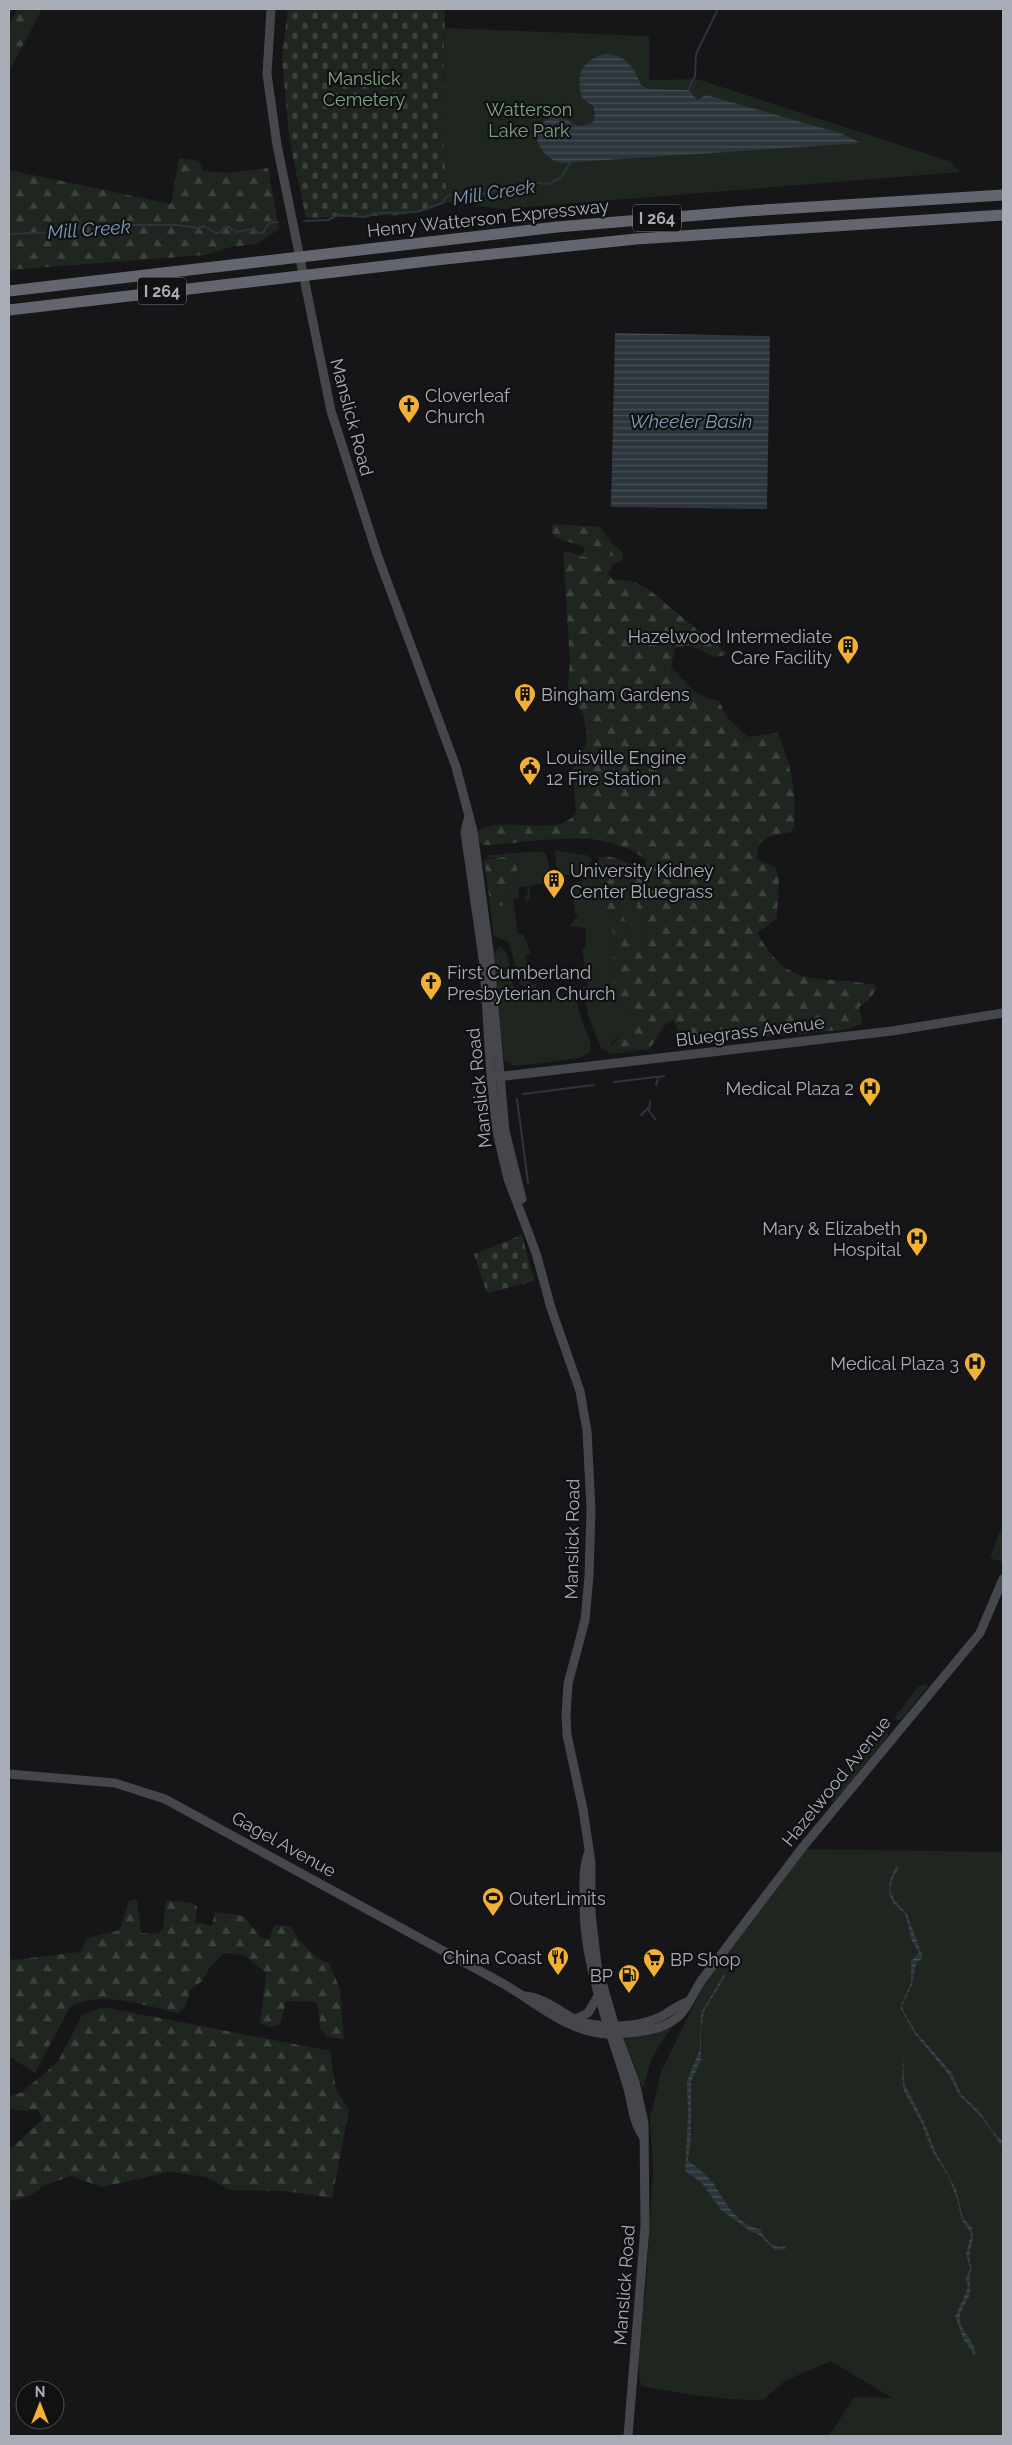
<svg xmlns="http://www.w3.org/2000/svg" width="1012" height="2445" font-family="Raleway,sans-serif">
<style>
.green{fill:#1e261f;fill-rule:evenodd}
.forest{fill:url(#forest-firs);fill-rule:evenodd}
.cemetery{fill:url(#cemetery-stones)}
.water{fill:url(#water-rules)}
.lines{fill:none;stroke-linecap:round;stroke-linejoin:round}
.stream{stroke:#2c353c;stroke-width:2}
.secondary{stroke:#45474d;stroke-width:9}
.highway{stroke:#63666e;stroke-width:11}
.labels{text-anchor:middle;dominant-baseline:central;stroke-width:4.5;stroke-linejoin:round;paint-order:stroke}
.shield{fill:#111113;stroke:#7b7e86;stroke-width:1}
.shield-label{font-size:16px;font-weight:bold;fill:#a8adb8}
.park-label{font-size:18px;fill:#7fa381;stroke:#111113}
.street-label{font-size:18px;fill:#a8adb8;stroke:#111113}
.poi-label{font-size:18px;fill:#a8adb8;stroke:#111113;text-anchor:start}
.water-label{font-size:19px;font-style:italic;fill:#7f9bb3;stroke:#111113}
</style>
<defs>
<pattern id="forest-firs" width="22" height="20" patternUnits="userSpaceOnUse" patternTransform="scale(1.25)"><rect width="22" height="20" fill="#1e261f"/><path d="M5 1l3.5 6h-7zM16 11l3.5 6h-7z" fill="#3c433d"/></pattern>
<pattern id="cemetery-stones" width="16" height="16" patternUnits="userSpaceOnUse" patternTransform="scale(1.25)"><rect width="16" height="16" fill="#1e261f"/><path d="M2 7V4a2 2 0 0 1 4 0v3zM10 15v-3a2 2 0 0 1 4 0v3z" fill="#3c433d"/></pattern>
<pattern id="water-rules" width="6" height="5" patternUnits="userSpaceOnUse" patternTransform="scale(1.25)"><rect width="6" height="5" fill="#2c353c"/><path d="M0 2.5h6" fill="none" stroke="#485056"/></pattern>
</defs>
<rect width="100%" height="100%" fill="#161618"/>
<!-- green -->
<g class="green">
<polygon points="445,28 649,36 649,80 697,79 949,161 961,172 503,209 447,202 442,121"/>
<polygon points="585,547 612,556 623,556 622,560 612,566 609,572 602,563 576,555 582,554"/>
<polygon points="555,850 586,855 592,859 588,870 580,876 565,875 556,866"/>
<path d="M 541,851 L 546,854 L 550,870 L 561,881 L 529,886 L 531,899 L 526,900 L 524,897 L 528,895 L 527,886 L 519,887 L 519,898 L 513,899 L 518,934 L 523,934 L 531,954 L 526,955 L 530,984 L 536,984 L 536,988 L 528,989 L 520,984 L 509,942 L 494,936 L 484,860 L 489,855 ZM 509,856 L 516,857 L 517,873 L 505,887 L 511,901 L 507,904 L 484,860 L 487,858 Z"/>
<path d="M 599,857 L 605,857 L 598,878 L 616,943 L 611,975 L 629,1019 L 628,1028 L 611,1043 L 615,1050 L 639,1051 L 611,1054 L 601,1048 L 588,1015 L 583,987 L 588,986 L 582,949 L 585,948 L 586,930 L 582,927 L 569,926 L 578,916 L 575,914 L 572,883 C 588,882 596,872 599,857 Z"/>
<path d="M 625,878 L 631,879 C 636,888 634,900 638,911 C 643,924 661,950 631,950 L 628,940 L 629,932 L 613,886 L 614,882 Z"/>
<path d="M 500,947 C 519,954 496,1000 538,995 L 539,1000 L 565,997 L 565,991 L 574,989 L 579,1012 L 591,1044 L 590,1052 L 579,1058 L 518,1066 L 512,1065 L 504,1060 L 493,953 Z"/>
<polygon points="1003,1528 1003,1562 1002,1562 990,1558 1000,1530"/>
<polygon points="926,1684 928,1686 903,1718 898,1720 894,1718 919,1686"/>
<polygon points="883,1730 888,1730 888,1736 835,1801 831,1801 831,1793"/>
<path d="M 801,1849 L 1003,1852 L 1003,2436 L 829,2436 L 854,2397 L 892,2398 L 831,2361 L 785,2381 L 763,2400 C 721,2400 682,2394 641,2386 L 635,2350 L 646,2289 L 653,2170 L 650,2119 L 661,2072 L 708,1976 Z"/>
<polygon points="674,2024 652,2057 643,2089 624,2038"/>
</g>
<!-- forest -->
<g class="forest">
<polygon points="18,9 42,9 9,72 9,25"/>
<polygon points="179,158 199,161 203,171 227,173 268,168 279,229 257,244 231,247 205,255 9,270 9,170 171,204"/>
<polygon points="553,524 600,527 611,543 623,552 623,556 612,556 556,538 551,531"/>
<path d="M 567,551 L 602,563 L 607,566 L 609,576 L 613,580 C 641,577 657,597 677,613 C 693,626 709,639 726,652 L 726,655 L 714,657 C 701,650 690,643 675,648 L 671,667 L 693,690 L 703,697 L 719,701 L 727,717 L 748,737 L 777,733 L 779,735 C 791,765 797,795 794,827 L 791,832 C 774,835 753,837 758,859 L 776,868 L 779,878 L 777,918 L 757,933 C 792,994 819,973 875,985 L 876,990 L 868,1001 L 859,1007 L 863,1022 L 850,1029 L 685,1045 L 673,1019 L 664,1026 L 649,1050 L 615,1050 L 610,1047 L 627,1028 L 629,1019 L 611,975 L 616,943 L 598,878 L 605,856 C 621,858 629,865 646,868 L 645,859 C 600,824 535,844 483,845 L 478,841 L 476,833 C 499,812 557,840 576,813 L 572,753 L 585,747 L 587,735 L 583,715 L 568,688 L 570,661 L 563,553 ZM 625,878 L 631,879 C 636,888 634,901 638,911 C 643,924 661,950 631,950 L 628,940 L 629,932 L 613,886 L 614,882 Z"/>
<polygon points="514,855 516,857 517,873 505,887 511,901 501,906 489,895 484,860"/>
<path d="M 137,1899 L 141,1933 L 158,1934 L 163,1928 L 166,1900 L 192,1903 L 197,1906 L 195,1922 L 212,1926 L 215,1912 L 244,1916 L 259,1936 L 269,1940 L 274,1925 L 290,1926 C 299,1941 312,1958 329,1963 L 340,1989 L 344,2039 L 328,2037 L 320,2029 L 319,2011 L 316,2002 L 286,2001 L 280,2024 L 271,2027 L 260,2024 L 266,1973 L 244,1955 L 224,1953 L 210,1967 L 202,1981 L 190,1990 L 186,2006 L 178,2013 C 144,2006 102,1989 70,2007 L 35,2073 L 9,2056 L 9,1958 L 13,1960 L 80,1952 L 88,1938 L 120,1930 L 129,1901 Z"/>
<path d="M 103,2007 L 330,2051 L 336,2089 L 349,2110 L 332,2198 L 285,2191 L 230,2190 L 206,2177 L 170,2172 L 102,2187 L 71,2176 L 43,2186 L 30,2196 L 9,2201 L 9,2146 L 12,2147 C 24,2138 32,2128 43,2119 L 37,2109 L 22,2111 L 9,2108 L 9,2097 L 22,2092 L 57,2063 L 82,2015 Z"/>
</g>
<!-- cemetery -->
<g class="cemetery">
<polygon points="288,9 445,9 442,121 447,202 405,215 306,218 289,137 282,57"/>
<polygon points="522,1235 534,1281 487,1293 474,1254"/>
</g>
<!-- water -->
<g class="water">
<path d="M 604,54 C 625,54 634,67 641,85 L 649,89 L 689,90 L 697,100 L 706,95 L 840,133 L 861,143 L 561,163 C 543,160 524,130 547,120 C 570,108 570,136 593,122 L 595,114 L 593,106 L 582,98 C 576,75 580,62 604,54 Z"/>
<polygon points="615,333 770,336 767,509 611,507"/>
<polygon points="896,1866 899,1868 893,1878 890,1890 895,1901 907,1914 923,1957 916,1964 912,1985 902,2006 904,2012 916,2032 952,2073 961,2094 980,2112 993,2132 1003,2141 1003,2148 982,2118 959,2095 949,2075 914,2033 900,2007 911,1983 911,1961 919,1953 912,1941 905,1914 893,1903 889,1894 890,1880"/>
<path d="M 724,1974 L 726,1975 L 704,2011 L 701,2030 L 701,2060 L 691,2081 L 691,2137 L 688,2160 C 696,2167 707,2175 714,2184 C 726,2203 737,2225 760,2229 C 766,2240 773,2250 785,2246 L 786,2249 L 775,2250 L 758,2234 L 750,2231 L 721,2210 L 702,2183 L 685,2171 L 688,2115 L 687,2081 L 700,2049 L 701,2013 Z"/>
<path d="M 903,2049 L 904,2083 L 925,2124 L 935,2151 L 956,2189 L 963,2218 L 972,2228 L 973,2238 L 969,2257 L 972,2269 C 967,2278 971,2282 970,2292 C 968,2305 956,2311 961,2325 C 965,2335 978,2346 975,2356 L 964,2340 L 955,2317 L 968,2288 L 966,2278 L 970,2269 L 966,2254 L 971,2233 L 962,2221 L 957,2199 L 948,2176 L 933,2153 L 922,2124 L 904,2091 L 902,2079 Z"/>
</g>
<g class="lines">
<!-- stream -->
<g class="stream">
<polyline points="688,90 695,76 696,54 718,9"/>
<polyline points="304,221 328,220 338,215 364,217 379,213 417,212 443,203 446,197 457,193 486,194 504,188 539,183 548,184 561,178 571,161"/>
<polyline points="9,234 56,232 60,229 88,227 96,228 104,225 177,225 198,228 204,226 216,233 221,232 224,227 229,227 236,232 252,229 262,234 269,223 278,222"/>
<polyline points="614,1082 664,1076"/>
<polyline points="656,1085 658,1078"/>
<polyline points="523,1094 594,1085"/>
<polyline points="517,1099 528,1183"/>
<polyline points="650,1101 649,1111 656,1120"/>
<polyline points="641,1115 648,1108"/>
</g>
<!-- secondary -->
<g class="secondary">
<polyline points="271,9 267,74 277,145 331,411 377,554 456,767 473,831 489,951 505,1131 522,1199"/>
<polyline points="468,819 465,832 484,965 491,1077 497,1132 508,1179 536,1253 551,1308 580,1391 587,1431 591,1509 589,1576 585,1620 568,1684 566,1716 567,1735 583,1809 591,1863 591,1913 597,1965 617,2034 635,2082 644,2123 645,2227 628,2436"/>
<polyline points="496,1077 892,1031 1003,1013"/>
<path d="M 9,1774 L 115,1783 L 165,1799 L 502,1983 C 534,2001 567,2032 607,2034 C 616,2035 627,2033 637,2032 C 652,2030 667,2027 679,2016 C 688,2007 694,1992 701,1981 L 802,1848 L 980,1633 L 1003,1579"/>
<path d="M 588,1854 C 583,1868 584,1881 584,1896 C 582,1961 607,2020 626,2082 C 632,2100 632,2121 643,2136"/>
<path d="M 525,1996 C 544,1998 558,2010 574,2019 C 596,2029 638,2028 660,2017 C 670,2012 676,2006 687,2002"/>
<polyline points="575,2019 588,2013 598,1996"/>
</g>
<!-- highway -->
<g class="highway">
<polyline points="9,291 557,227 747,211 1003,195"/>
<polyline points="9,310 445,259 636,239 1003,215"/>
</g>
</g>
<!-- icons -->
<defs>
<g id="church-pin" transform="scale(1.125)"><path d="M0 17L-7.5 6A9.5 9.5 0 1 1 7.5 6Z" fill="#f2b134" stroke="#111113"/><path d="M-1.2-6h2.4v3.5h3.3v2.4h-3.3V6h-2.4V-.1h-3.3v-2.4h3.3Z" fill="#111"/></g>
<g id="building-pin" transform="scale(1.125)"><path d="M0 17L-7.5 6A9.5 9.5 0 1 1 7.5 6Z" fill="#f2b134" stroke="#111113"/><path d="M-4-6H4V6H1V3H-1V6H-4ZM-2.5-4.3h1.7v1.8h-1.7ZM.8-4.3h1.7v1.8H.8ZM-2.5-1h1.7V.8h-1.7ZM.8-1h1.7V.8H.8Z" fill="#111"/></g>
<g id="civic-pin" transform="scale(1.125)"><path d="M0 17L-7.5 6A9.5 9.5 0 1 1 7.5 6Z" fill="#f2b134" stroke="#111113"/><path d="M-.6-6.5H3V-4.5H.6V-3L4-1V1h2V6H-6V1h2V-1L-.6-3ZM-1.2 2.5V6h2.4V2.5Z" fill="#111"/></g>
<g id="hospital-pin" transform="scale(1.125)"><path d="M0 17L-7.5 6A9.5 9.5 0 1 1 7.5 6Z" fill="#f2b134" stroke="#111113"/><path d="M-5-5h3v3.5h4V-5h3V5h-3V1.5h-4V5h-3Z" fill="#111"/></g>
<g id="stadium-pin" transform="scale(1.125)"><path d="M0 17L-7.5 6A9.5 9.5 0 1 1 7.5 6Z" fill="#f2b134" stroke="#111113"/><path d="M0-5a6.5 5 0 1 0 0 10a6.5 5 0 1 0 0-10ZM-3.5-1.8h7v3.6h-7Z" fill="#111"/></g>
<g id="restaurant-pin" transform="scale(1.125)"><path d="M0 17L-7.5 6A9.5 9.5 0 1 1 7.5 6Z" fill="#f2b134" stroke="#111113"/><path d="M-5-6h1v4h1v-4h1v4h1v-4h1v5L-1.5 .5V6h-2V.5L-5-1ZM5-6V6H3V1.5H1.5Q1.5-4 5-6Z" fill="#111"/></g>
<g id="supermarket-pin" transform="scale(1.125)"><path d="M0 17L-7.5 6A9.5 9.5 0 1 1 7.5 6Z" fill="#f2b134" stroke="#111113"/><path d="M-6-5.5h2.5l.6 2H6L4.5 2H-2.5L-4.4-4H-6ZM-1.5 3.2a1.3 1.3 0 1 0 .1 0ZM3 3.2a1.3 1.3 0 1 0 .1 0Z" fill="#111"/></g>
<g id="fuel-pin" transform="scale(1.125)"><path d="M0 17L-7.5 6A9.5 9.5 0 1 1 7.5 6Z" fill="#f2b134" stroke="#111113"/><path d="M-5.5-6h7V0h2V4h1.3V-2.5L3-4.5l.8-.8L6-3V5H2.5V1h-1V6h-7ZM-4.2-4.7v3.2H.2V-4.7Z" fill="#111"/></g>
</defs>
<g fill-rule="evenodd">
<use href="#church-pin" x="409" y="405"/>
<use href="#building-pin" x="848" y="646"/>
<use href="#building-pin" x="525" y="694"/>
<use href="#civic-pin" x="530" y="767"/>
<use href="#building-pin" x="554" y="880"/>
<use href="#church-pin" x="431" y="982"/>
<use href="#hospital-pin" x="870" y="1088"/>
<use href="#hospital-pin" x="917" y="1238"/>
<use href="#hospital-pin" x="975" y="1363"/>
<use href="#stadium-pin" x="493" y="1898"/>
<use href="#restaurant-pin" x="558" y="1957"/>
<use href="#supermarket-pin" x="654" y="1959"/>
<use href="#fuel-pin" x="629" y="1975"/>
</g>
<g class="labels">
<!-- shield labels -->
<g class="shield">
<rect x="633" y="204.5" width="48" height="27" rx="4"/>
<rect x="138" y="277.5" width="48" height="27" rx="4"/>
</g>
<g class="shield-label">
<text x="657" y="218">I 264</text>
<text x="162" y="291">I 264</text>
</g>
<!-- park labels -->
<g class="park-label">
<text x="364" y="78">Manslick<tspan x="364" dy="21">Cemetery</tspan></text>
<text x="529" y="109">Watterson<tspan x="529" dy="21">Lake Park</tspan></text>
</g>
<!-- street labels -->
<g class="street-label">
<text transform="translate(488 218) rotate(-6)">Henry Watterson Expressway</text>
<text transform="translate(352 417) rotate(75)">Manslick Road</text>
<text transform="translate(750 1031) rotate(-7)">Bluegrass Avenue</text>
<text transform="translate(479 1088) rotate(-96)">Manslick Road</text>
<text transform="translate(572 1539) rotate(-89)">Manslick Road</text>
<text transform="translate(836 1781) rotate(-51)">Hazelwood Avenue</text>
<text transform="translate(284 1844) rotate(29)">Gagel Avenue</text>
<text transform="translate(624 2285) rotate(-86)">Manslick Road</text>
</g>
<!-- poi labels -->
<g class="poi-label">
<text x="425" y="395">Cloverleaf<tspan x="425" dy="21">Church</tspan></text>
<text x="832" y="636" text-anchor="end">Hazelwood Intermediate<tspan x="832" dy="21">Care Facility</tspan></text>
<text x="541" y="694">Bingham Gardens</text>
<text x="546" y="757">Louisville Engine<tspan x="546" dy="21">12 Fire Station</tspan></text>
<text x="570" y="870">University Kidney<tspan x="570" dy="21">Center Bluegrass</tspan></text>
<text x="447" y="972">First Cumberland<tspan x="447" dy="21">Presbyterian Church</tspan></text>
<text x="854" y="1088" text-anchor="end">Medical Plaza 2</text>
<text x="901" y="1228" text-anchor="end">Mary &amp; Elizabeth<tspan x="901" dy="21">Hospital</tspan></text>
<text x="959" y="1363" text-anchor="end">Medical Plaza 3</text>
<text x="509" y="1898">OuterLimits</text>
<text x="542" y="1957" text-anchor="end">China Coast</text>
<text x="670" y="1959">BP Shop</text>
<text x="613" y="1975" text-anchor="end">BP</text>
</g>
<!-- water labels -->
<g class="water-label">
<text transform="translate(494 192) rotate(-9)">Mill Creek</text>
<text transform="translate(89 229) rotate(-4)">Mill Creek</text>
<text x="691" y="421">Wheeler Basin</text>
</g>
</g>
<!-- border -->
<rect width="1012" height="2445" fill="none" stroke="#a8adb8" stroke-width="20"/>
<!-- north arrow -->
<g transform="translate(40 2405)"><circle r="24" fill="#111113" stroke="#4d4f55"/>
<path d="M0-4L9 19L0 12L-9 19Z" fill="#f2b134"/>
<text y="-8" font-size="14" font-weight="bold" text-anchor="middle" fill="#a8adb8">N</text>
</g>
</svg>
